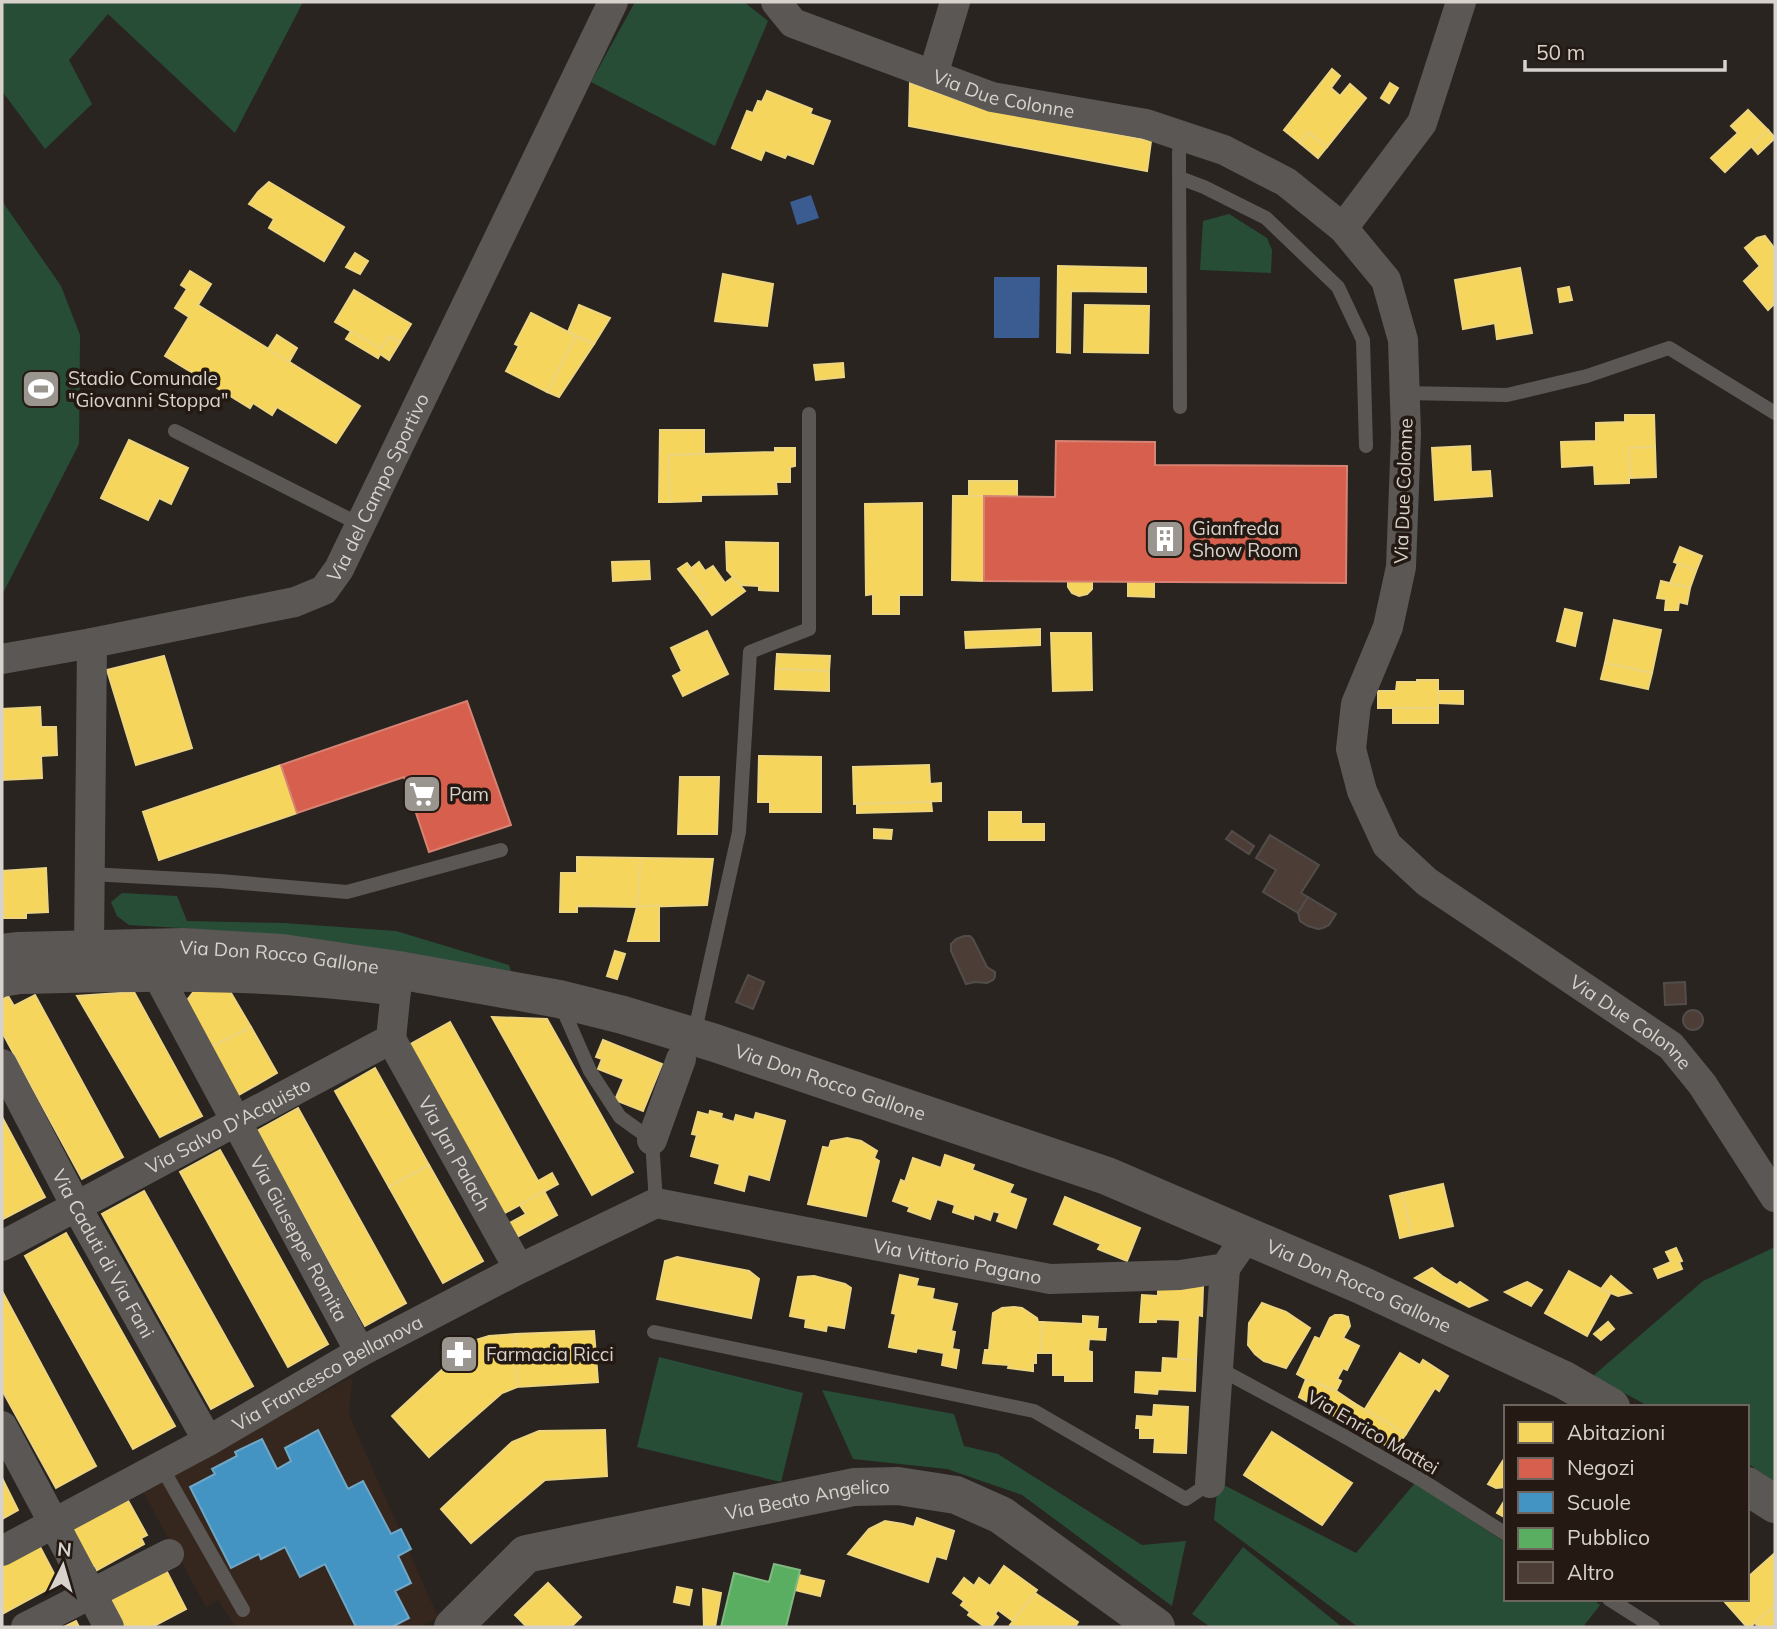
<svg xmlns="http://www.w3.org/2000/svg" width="1777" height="1629" font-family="Mulish,sans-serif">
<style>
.built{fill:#35271d}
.green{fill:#284d37}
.water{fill:#3a5c90}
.homes{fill:#f6d55c;stroke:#edd47e;stroke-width:2}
.shops{fill:#d6604d;stroke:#d78273;stroke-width:2}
.schools{fill:#4393c3;stroke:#70a6c6;stroke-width:2}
.public{fill:#5aae61;stroke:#80b981;stroke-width:2}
.building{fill:#4c3e36;stroke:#524d4a;stroke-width:2}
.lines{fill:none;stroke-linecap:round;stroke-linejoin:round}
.lane{stroke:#5a5754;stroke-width:14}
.street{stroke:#5a5754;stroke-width:30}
.secondary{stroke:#5a5754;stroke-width:38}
.labels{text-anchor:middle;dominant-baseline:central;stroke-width:7;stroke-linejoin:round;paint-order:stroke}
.street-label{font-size:19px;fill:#d8d2cd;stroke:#241a13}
.poi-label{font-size:19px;fill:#d8d2cd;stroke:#241a13;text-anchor:start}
</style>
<rect width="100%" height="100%" fill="#292420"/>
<!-- built -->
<polygon class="built" points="352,1377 349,1415 438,1617 420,1627 236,1627 218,1600 206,1607 141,1488"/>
<!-- green -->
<g class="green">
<polygon points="2,2 303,2 235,133 108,14 69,60 92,104 45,149 2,91"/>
<polygon points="635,2 744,2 768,21 715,146 591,82"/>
<polygon points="2,201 61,286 80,335 79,444 2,595"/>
<polygon points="1229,214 1267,238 1272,250 1271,273 1200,270 1203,221"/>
<polygon points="122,893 177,896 187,921 284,923 396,931 509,965 511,971 351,944 181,928 129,925 117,916 111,902"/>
<polygon points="1775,1247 1775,1482 1747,1463 1747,1407 1650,1407 1593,1376 1703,1281"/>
<polygon points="659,1357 803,1393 781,1482 637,1447"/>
<polygon points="822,1390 954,1414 964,1446 998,1454 1142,1545 1186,1541 1172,1606 1022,1495 947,1469 853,1459"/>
<polygon points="1218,1482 1356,1553 1415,1483 1506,1543 1506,1599 1592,1599 1600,1605 1583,1627 1358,1627 1214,1520"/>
<polygon points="1243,1547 1342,1627 1210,1627 1192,1614"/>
</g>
<!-- water -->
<g class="water">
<polygon points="811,195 819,218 797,225 790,202"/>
<polygon points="994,277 1040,277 1039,338 994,338"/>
</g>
<!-- homes -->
<g class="homes">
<polygon points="1332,69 1340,76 1331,88 1340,96 1350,84 1366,98 1327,147 1308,132 1300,143 1284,130"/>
<polygon points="910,83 984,109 1151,141 1147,171 909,126"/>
<polygon points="1390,83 1398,88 1389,103 1381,98"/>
<polygon points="767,91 812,109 810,114 830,121 813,164 787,154 785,158 765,150 761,160 732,148 747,111 753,113 758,101 762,102"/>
<polygon points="1748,110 1768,130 1725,172 1711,158 1738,133 1731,126"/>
<polygon points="1768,130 1775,138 1758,154 1751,146"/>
<polygon points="1308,132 1327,147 1318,158 1300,143"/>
<polygon points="269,182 344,227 324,261 269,228 274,219 249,204 258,192"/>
<polygon points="1765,236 1775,249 1775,303 1768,310 1744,281 1760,266 1745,248 1757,238"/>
<polygon points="355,253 368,261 360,274 346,267"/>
<polygon points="1058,266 1146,268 1146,292 1071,291 1070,353 1057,352"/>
<polygon points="1520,268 1532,333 1497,339 1495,323 1463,329 1455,280"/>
<polygon points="190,271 211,284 198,305 360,406 336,443 277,407 272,415 253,403 250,408 165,356 189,317 175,308 187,289 181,285"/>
<polygon points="723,274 773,284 767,326 715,321"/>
<polygon points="1569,287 1572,300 1560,302 1558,289"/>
<polygon points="354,290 411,324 400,342 389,336 381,349 335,322"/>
<polygon points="579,305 610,318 594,344 568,332"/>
<polygon points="1085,305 1149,306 1148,353 1084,352"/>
<polygon points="531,313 576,336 547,392 506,371 519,346 515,344"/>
<polygon points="351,331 381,349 389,336 400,342 389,360 380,354 378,358 346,339"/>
<polygon points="277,335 297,348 289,362 268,349"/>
<polygon points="576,336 594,344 559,397 547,392"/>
<polygon points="843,363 844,377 816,380 814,365"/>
<polygon points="1625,415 1654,415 1655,447 1629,448 1629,483 1595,484 1594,465 1562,467 1561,442 1596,441 1596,423 1625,422"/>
<polygon points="660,430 704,430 704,454 669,455 670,502 659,502"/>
<polygon points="129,440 188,468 171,504 159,498 148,520 101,498"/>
<polygon points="1470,446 1471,472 1490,471 1492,496 1435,500 1432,448"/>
<polygon points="1655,447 1656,477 1630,478 1629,448"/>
<polygon points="775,448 795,448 795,466 790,467 790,482 776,482 777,494 701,495 701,501 670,502 669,455 775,452"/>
<rect x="969" y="481" width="48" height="15"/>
<polygon points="953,496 984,496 984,581 952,580"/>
<polygon points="922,503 922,595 899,595 899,614 873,614 873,594 866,595 865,504"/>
<polygon points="726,542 778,543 778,591 759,590 759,586 740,585 727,570"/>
<polygon points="1680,547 1702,556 1696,571 1674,562"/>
<polygon points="649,561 650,579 613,581 612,562"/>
<polygon points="699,562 705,571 713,566 725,583 733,577 745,591 712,615 700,598 706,594 688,571"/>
<polygon points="687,563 691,568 688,571 706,594 700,598 678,569"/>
<polygon points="1678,563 1696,571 1690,588 1670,583"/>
<polygon points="1068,581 1092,581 1092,589 1087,594 1079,596 1072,593 1068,587"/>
<polygon points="1661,581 1690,588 1687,604 1679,602 1678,610 1665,610 1666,599 1657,598"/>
<polygon points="1128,582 1154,582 1154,597 1128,596"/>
<polygon points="1565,609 1582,613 1575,646 1557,641"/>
<polygon points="1614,620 1661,630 1652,673 1605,663"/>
<polygon points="1040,629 1040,645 966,648 965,632"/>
<polygon points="707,631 728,674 683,696 673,676 682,671 671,648"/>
<polygon points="1051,633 1091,633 1092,690 1053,691"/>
<polygon points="777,654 830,656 829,671 776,669"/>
<polygon points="164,656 192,748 136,765 107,670"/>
<polygon points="1605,663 1652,673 1648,689 1601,679"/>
<polygon points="776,669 829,671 829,691 775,689"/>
<polygon points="1417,680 1438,680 1438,708 1378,708 1378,691 1396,691 1397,682 1417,682"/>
<polygon points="1438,691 1463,691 1463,704 1438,703"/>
<polygon points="40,707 41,727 56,727 57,755 41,756 42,778 2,780 2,709"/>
<rect x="1393" y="708" width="45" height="15"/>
<polygon points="759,756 821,757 821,812 770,812 770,802 758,802"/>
<polygon points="281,765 297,813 159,860 143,812"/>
<polygon points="929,765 930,784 941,783 941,801 854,804 853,767"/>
<polygon points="680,777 719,777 717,834 678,834"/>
<polygon points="931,802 932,811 857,813 857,804"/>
<polygon points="989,812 1021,812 1021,824 1044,824 1044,840 989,840"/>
<polygon points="874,829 892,830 891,839 874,838"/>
<polygon points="577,857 641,858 637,907 577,906 577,912 560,912 561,873 577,873"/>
<polygon points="641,858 713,859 707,905 637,907"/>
<polygon points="46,868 48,912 26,913 26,918 4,918 2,871"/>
<polygon points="659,905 659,941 628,941 637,907"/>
<polygon points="615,951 625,954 617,979 607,976"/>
<polygon points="228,988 251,1027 209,1048 184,1004 195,990"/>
<polygon points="134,992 202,1116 160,1137 77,996"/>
<polygon points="35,995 123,1157 82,1179 2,1032 2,1000 8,996 14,1006"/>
<polygon points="492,1017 547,1019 633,1172 592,1195"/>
<polygon points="450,1022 538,1181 552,1173 558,1184 503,1214 409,1045"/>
<polygon points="251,1027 277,1073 237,1096 209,1048"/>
<polygon points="603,1040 662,1064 643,1111 615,1100 624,1079 598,1069 602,1059 596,1057"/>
<polygon points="375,1068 429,1165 389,1187 335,1091"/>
<polygon points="298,1108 406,1303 365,1326 257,1131"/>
<polygon points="710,1111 722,1114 721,1118 734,1122 736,1115 754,1120 756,1113 785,1121 769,1180 748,1174 744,1191 715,1183 720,1164 691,1156 697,1135 692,1134 698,1112 709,1115"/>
<polygon points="2,1117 45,1197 3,1219 2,1216"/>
<polygon points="847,1138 861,1141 877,1151 874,1158 879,1161 866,1216 808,1204 823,1147 829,1148 831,1141"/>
<polygon points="220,1150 328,1344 288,1367 180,1172"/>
<polygon points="945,1155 974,1165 972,1170 1013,1185 1009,1193 1026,1199 1016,1228 997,1221 1000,1213 993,1211 990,1220 974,1214 973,1219 953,1212 955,1205 937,1199 930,1219 908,1211 910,1207 893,1201 901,1180 905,1182 913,1158 941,1168"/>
<polygon points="429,1165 483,1261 443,1283 389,1187"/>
<polygon points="1443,1184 1453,1226 1412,1235 1402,1193"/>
<polygon points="144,1191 253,1386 211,1409 102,1214"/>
<polygon points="544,1191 557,1215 515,1238 508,1224 526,1214 520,1205"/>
<polygon points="1402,1193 1412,1235 1400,1238 1390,1196"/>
<polygon points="1065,1197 1140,1228 1127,1261 1098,1249 1101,1244 1054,1224"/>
<polygon points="66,1233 175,1426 133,1449 25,1256"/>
<polygon points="1676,1248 1682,1261 1679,1262 1682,1269 1658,1278 1654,1269 1671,1262 1666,1252"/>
<polygon points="677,1257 749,1271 759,1279 751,1318 657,1299 665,1261"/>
<polygon points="1432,1268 1442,1276 1457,1285 1460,1282 1487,1300 1469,1307 1415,1278"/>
<polygon points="1569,1271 1610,1294 1587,1336 1545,1313"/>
<polygon points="900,1275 918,1279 916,1286 934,1289 932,1299 957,1304 951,1331 955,1332 952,1349 959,1350 956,1368 942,1365 944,1353 917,1348 916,1352 889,1347 896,1314 892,1313"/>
<polygon points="814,1276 845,1284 851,1288 844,1328 827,1325 826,1331 805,1327 806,1319 790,1316 798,1277"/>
<polygon points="1611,1276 1631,1293 1618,1296 1601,1289"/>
<polygon points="1527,1282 1542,1290 1531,1306 1505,1292"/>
<polygon points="1163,1284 1203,1287 1202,1316 1198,1315 1196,1360 1178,1359 1180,1320 1156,1319 1156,1322 1140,1322 1142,1295 1158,1296 1158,1288"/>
<polygon points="2,1291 96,1466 56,1488 2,1390"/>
<polygon points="1262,1303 1286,1312 1310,1328 1286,1368 1264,1361 1255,1354 1248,1345 1249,1323"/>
<polygon points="1014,1307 1022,1308 1037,1318 1038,1322 1043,1322 1041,1353 1036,1353 1036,1363 1033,1363 1033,1371 1008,1368 1009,1365 983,1363 985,1350 989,1350 993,1313 1002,1308"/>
<polygon points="1335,1315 1342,1315 1348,1317 1350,1326 1343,1338 1359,1346 1347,1370 1343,1368 1337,1379 1341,1381 1336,1391 1306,1379 1297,1374 1315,1337 1320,1339 1330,1318"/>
<polygon points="1083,1316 1098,1317 1097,1329 1106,1329 1105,1340 1089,1339 1088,1351 1092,1352 1092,1381 1065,1381 1065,1375 1053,1375 1053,1353 1041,1353 1043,1322 1083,1324"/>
<polygon points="1608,1322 1614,1329 1601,1340 1594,1334"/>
<polygon points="594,1331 598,1382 517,1387 515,1334"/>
<polygon points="515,1334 517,1387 502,1393 429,1457 392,1416 473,1341 489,1336"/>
<polygon points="1400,1353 1420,1365 1423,1360 1448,1376 1439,1391 1435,1388 1406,1434 1365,1409"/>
<polygon points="1163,1358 1196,1360 1195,1391 1158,1389 1157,1394 1135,1392 1136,1372 1162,1373"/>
<polygon points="1306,1379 1336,1391 1354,1403 1343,1421 1299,1397"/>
<polygon points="1354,1403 1406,1434 1403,1438 1401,1437 1394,1450 1343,1421"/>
<polygon points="1154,1405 1188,1407 1186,1453 1154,1452 1155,1438 1140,1438 1140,1428 1136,1428 1137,1416 1153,1417"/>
<polygon points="605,1430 607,1476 545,1480 471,1543 441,1509 512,1442 539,1431"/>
<polygon points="1272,1432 1352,1483 1322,1525 1244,1475"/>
<polygon points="1506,1456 1506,1487 1496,1488 1488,1484"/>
<polygon points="2,1478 18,1510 2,1519"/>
<polygon points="126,1497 147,1535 141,1538 144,1544 97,1570 95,1566 90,1568 69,1529"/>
<polygon points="1506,1498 1506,1518 1497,1513"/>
<polygon points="917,1518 954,1531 946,1559 936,1556 928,1582 848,1554 869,1529 885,1521 903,1524 914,1527"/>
<polygon points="39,1545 59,1583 2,1614 2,1566"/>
<polygon points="1775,1553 1775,1605 1750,1627 1747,1627 1723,1600 1747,1599 1747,1578"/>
<polygon points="1004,1566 1037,1590 1013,1621 998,1610 995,1614 998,1617 991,1627 985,1627 968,1615 970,1612 961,1605 964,1601 953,1593 964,1578 974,1586 979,1578 990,1586"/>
<polygon points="166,1570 186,1609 152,1627 125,1627 111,1599"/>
<polygon points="799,1575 824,1581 820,1596 795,1590"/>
<polygon points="548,1583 581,1617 571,1627 527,1627 515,1615"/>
<polygon points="677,1587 692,1590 689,1605 674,1602"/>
<polygon points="703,1589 721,1593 715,1627 704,1627"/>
<polygon points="1035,1593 1078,1622 1075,1627 1013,1627 1010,1625"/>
<polygon points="1775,1605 1775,1627 1759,1627 1755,1623"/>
<polygon points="76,1621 79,1627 64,1627"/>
</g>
<!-- shops -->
<g class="shops">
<polygon points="1056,441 1155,442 1155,465 1347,466 1346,583 984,581 984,496 1055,497"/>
<polygon points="467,701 511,825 429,852 404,777 297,813 281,765"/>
</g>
<!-- schools -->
<polygon class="schools" points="318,1430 348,1489 363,1481 391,1534 401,1529 411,1549 398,1556 411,1583 395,1591 409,1618 392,1627 356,1627 325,1564 300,1577 285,1547 261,1559 259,1554 231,1568 190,1487 215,1474 212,1469 237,1456 235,1452 262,1439 277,1469 291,1461 285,1448"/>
<!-- public -->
<polygon class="public" points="774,1564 800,1570 786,1627 721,1627 734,1573 769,1582"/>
<!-- building -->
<g class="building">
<polygon points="1232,831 1254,846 1249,854 1226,839"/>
<polygon points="1270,835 1319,865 1301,893 1308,897 1298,913 1263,892 1276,870 1256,858"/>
<polygon points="1308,897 1336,914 1329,925 1323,928 1318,929 1308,926 1300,921 1298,913"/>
<polygon points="964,936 970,936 973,939 987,967 995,972 995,977 993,980 987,983 975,982 966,984 951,951 951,944 956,939"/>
<polygon points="748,975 764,982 753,1009 736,1002"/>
<polygon points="1685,982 1686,1004 1665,1005 1664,983"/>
<circle cx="1693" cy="1020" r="10"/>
</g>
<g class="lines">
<!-- lane -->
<g class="lane">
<polyline points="1180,178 1204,187 1266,218 1338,287 1363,340 1366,446"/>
<polyline points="1405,393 1507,395 1587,376 1669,348 1775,413"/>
<polyline points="1180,407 1179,154 1180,135"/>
<polyline points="175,431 361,525"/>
<polyline points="90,874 220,881 347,892 501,850"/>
<polyline points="561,1005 590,1071 620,1117 652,1140 656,1203"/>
<polyline points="694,1035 739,832 750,652 809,629 809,414"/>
<polyline points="654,1332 1034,1411 1186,1499 1210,1483"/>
<polyline points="1218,1368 1342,1435 1423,1481 1506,1534"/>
<polyline points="161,1466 243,1610"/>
<polyline points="1609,1599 1653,1627"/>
</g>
<!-- street -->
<g class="street">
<path id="s1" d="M 776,2 L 793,23 L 992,97 L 1146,124 L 1224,150 L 1286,182 L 1343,228 L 1386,280 L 1403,340 L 1406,434 L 1401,567 L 1388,627 L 1356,704 L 1351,749 L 1362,791 L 1387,845 L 1427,882 L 1671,1046 L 1702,1084 L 1775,1197"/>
<polyline points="933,75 955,2"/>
<polyline points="1343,228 1422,123 1461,2"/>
<path id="s2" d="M 2,659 L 92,643 L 295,602 L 324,590 L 339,569 L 613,2"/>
<polyline points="89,948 92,643"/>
<path id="s3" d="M 158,976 L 360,1352"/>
<path d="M 2,982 L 20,979 C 147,976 270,973 396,991"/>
<path id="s4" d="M 391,1039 L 519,1269"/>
<path id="s5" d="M 2,1064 L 76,1206 L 208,1441"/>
<polyline points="652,1140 681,1059"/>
<path id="s6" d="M 2,1246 L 391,1039 L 398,970"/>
<polyline points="2,1426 109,1627"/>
<polyline points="1210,1483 1225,1268"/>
<path id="s7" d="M 2,1551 L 208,1441 L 360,1352 L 519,1269 L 656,1203 L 1050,1279 L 1180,1275 L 1225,1268 L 1247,1236"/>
<polyline points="26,1627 169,1554"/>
</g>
<!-- secondary -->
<g class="secondary">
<path id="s8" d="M 2,953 L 17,951 L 183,947 L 282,953 L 398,970 L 559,999 L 623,1015 L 715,1043 L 1107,1176 L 1361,1285 L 1564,1380 L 1611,1407"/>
<polyline points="1747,1486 1775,1504"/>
<path id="s9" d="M 453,1627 L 526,1554 L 854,1487 L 898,1486 L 956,1495 L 1001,1515 L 1156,1627"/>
</g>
</g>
<!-- icons -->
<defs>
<g id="stadium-square" transform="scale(2.0125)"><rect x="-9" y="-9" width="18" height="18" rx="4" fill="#9b9590" stroke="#241a13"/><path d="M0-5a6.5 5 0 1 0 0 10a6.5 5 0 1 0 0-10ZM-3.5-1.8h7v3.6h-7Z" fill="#fff"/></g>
<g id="building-square" transform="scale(2.0125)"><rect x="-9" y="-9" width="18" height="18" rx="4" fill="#9b9590" stroke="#241a13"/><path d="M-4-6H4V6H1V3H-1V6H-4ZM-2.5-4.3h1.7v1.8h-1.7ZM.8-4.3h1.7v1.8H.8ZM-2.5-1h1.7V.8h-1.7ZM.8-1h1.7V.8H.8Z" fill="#fff"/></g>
<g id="supermarket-square" transform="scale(2.0125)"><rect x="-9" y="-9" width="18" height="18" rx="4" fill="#9b9590" stroke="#241a13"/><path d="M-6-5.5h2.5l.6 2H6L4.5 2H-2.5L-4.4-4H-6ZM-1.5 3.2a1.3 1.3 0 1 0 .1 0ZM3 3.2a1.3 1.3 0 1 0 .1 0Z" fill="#fff"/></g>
<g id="pharmacy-square" transform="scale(2.0125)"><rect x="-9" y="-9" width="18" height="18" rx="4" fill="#9b9590" stroke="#241a13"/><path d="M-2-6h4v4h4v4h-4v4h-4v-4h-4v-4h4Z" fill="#fff"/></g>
</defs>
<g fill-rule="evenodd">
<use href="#stadium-square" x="41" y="389"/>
<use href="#building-square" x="1165" y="539"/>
<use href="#supermarket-square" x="422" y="794"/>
<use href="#pharmacy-square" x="459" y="1354"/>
</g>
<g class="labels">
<!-- street labels -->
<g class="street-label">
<text stroke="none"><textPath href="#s1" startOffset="250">Via Due Colonne</textPath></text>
<text stroke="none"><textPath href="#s2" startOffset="446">Via del Campo Sportivo</textPath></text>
<text transform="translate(1403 491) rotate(-88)">Via Due Colonne</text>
<text stroke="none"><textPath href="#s8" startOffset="278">Via Don Rocco Gallone</textPath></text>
<text stroke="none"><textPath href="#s1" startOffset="1573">Via Due Colonne</textPath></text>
<text stroke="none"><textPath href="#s8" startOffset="845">Via Don Rocco Gallone</textPath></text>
<text stroke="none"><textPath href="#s6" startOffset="256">Via Salvo D'Acquisto</textPath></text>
<text stroke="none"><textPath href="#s4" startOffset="131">Via Jan Palach</textPath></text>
<text stroke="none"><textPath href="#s3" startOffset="298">Via Giuseppe Romita</textPath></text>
<text stroke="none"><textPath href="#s5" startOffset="215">Via Caduti di Via Fani</textPath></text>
<text stroke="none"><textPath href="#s7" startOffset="1048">Via Vittorio Pagano</textPath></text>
<text stroke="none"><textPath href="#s8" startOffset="1412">Via Don Rocco Gallone</textPath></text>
<text stroke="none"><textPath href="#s7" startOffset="371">Via Francesco Bellanova</textPath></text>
<text transform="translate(1373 1432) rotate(30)">Via Enrico Mattei</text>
<text stroke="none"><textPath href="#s9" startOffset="390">Via Beato Angelico</textPath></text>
</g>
<!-- poi labels -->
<g class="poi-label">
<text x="68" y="378">Stadio Comunale<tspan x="68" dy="22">"Giovanni Stoppa"</tspan></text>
<text x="1192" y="528">Gianfreda<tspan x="1192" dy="22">Show Room</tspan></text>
<text x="449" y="794">Pam</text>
<text x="486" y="1354">Farmacia Ricci</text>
</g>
</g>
<!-- border -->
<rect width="1777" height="1629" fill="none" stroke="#d8d2cd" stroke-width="7"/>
<!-- legend -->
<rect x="1504" y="1405" width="245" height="196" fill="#241a13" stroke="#6c645d" stroke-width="2"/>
<rect x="1518" y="1422" width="35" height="21" fill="#f6d55c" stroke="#6c645d" stroke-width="2"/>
<text x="1567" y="1440" font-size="21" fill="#d8d2cd">Abitazioni</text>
<rect x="1518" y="1458" width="35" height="21" fill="#d6604d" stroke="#6c645d" stroke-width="2"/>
<text x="1567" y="1475" font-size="21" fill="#d8d2cd">Negozi</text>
<rect x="1518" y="1492" width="35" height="21" fill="#4393c3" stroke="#6c645d" stroke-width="2"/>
<text x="1567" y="1510" font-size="21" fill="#d8d2cd">Scuole</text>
<rect x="1518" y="1528" width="35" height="21" fill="#5aae61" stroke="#6c645d" stroke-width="2"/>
<text x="1567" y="1545" font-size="21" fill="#d8d2cd">Pubblico</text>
<rect x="1518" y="1562" width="35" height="21" fill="#4c3e36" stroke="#6c645d" stroke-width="2"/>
<text x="1567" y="1580" font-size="21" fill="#d8d2cd">Altro</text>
<!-- north arrow -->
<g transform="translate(63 1566) rotate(5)" stroke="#241a13" stroke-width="5" paint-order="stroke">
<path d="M0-5L12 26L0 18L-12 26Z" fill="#d8d2cd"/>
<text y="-10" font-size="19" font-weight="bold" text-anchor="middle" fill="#d8d2cd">N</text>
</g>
<!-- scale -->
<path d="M1525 60v10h200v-10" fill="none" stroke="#d8d2cd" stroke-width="3.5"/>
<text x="1536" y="60" font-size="21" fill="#d8d2cd" stroke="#241a13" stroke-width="5" paint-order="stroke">50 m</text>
</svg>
